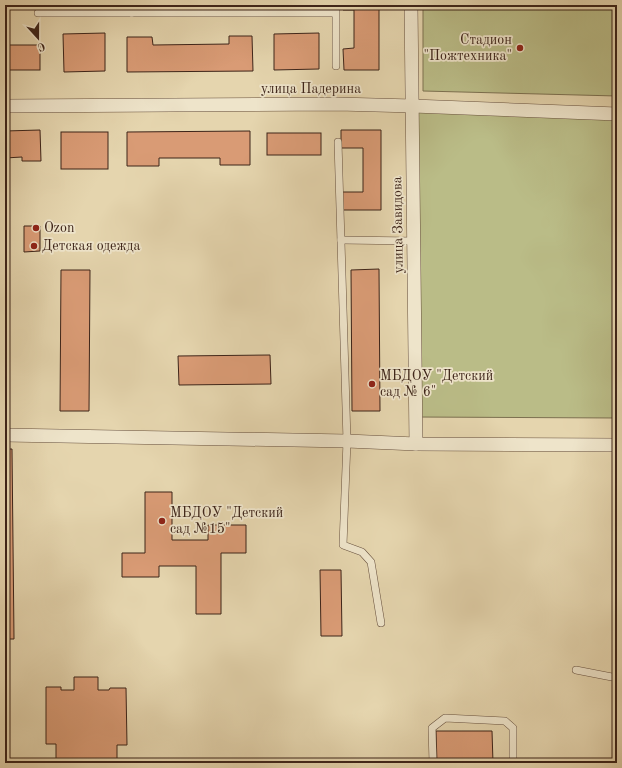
<svg xmlns="http://www.w3.org/2000/svg" width="622" height="768" font-family="'Old Standard TT',serif">
<style>
.green{fill:#babc87;stroke:#7c7050}
.building{fill:#d99b75;stroke:#3d2419}
.lines{fill:none;stroke-linecap:round;stroke-linejoin:round}
.service-casing{stroke:#67503e;stroke-width:8}
.minor-casing{stroke:#67503e;stroke-width:14}
.service{stroke:#eee4ca;stroke-width:7}
.minor{stroke:#eee4ca;stroke-width:13}
.poi-dot{fill:#8f2418;stroke:#eee4ca;stroke-width:1.5}
.labels{text-anchor:middle;dominant-baseline:central;stroke-width:3.5;stroke-linejoin:round;paint-order:stroke}
.poi-label{font-size:14px;fill:#3d2419;stroke:#eee4ca;text-anchor:start}
.street-label{font-size:14px;fill:#3d2419;stroke:#eee4ca}
</style>
<rect width="100%" height="100%" fill="#e5d5ae"/>
<filter id="stains"><feTurbulence type="fractalNoise" baseFrequency=".005" numOctaves="4"/><feColorMatrix values="0 0 0 0 .2 0 0 0 0 .09 0 0 0 0 .02 0 0 0 .5 -.17"/></filter>
<radialGradient id="worn" r=".72"><stop offset=".6" stop-color="#630" stop-opacity="0"/><stop offset="1" stop-color="#630" stop-opacity=".3"/></radialGradient>
<!-- green -->
<g class="green">
<polygon points="423,5 617,5 617,96 423,91"/>
<polygon points="413,106 617,114 617,418 416,417"/>
</g>
<!-- building -->
<g class="building">
<polygon points="343,5 379,5 379,70 344,70 343,49 354,48 354,10 343,10"/>
<polygon points="105,33 105,71 64,72 63,34"/>
<polygon points="319,33 319,69 274,70 274,34"/>
<polygon points="229,36 252,36 253,71 127,72 127,37 152,37 153,45 229,44"/>
<rect x="5" y="45" width="35" height="25"/>
<polygon points="40,130 41,161 22,161 22,157 5,158 5,131"/>
<polygon points="341,130 381,130 381,210 341,210 341,192 363,192 363,148 341,148"/>
<polygon points="250,131 250,165 220,165 220,158 159,158 159,166 127,166 127,132"/>
<rect x="61" y="132" width="47" height="37"/>
<rect x="267" y="133" width="54" height="22"/>
<polygon points="24,226 40,226 40,251 24,252"/>
<polygon points="379,269 380,411 352,411 351,270"/>
<polygon points="61,270 90,270 89,411 60,411"/>
<polygon points="270,355 271,384 179,385 178,356"/>
<polygon points="5,449 12,449 14,639 5,639"/>
<polygon points="145,492 172,492 172,540 208,540 208,525 246,525 246,553 221,553 221,614 196,614 196,566 159,566 159,577 122,577 122,553 145,553"/>
<polygon points="320,570 341,570 342,636 321,636"/>
<polygon points="74,677 98,677 98,690 109,690 110,688 126,688 127,745 117,745 117,763 56,763 56,744 46,744 46,687 61,687 61,690 74,690"/>
<polygon points="436,731 492,731 493,763 437,763"/>
</g>
<g class="lines">
<!-- service casing -->
<g class="service-casing">
<g id="service">
<polyline points="131,5 132,13"/>
<polyline points="336,5 336,66"/>
<polyline points="38,13 335,13"/>
<polyline points="338,142 347,441 343,545 362,552 371,562 381,623"/>
<polyline points="341,240 414,241"/>
<polyline points="576,670 617,678"/>
<polyline points="433,763 432,728 445,718 505,721 513,728 513,763"/>
<polyline points="617,763 617,762"/>
</g>
</g>
<!-- minor casing -->
<g class="minor-casing">
<g id="minor">
<polyline points="411,5 416,444"/>
<polyline points="5,106 338,104 413,106 617,114"/>
<polyline points="5,435 347,441 416,444 617,445"/>
</g>
</g>
<!-- service -->
<use href="#service" class="service"/>
<!-- minor -->
<use href="#minor" class="minor"/>
</g>
<!-- markers -->
<g class="poi-dot">
<circle cx="520" cy="48" r="4"/>
<circle cx="36" cy="228" r="4"/>
<circle cx="34" cy="246" r="4"/>
<circle cx="372" cy="384" r="4"/>
<circle cx="162" cy="521" r="4"/>
</g>
<g class="labels">
<!-- poi labels -->
<g class="poi-label">
<text x="512" y="40" text-anchor="end">Стадион<tspan x="512" dy="16">"Пожтехника"</tspan></text>
<text x="44" y="228">Ozon</text>
<text x="42" y="246">Детская одежда</text>
<text x="380" y="376">МБДОУ "Детский<tspan x="380" dy="16">сад № 6"</tspan></text>
<text x="170" y="513">МБДОУ "Детский<tspan x="170" dy="16">сад №15"</tspan></text>
</g>
<!-- street labels -->
<g class="street-label">
<text x="311" y="89">улица Падерина</text>
<text transform="translate(398 225) rotate(-91)">улица Завидова</text>
</g>
</g>
<!-- margin -->
<rect width="622" height="768" fill="none" stroke="#e5d5ae" stroke-width="20"/>
<rect x="6" y="6" width="610" height="756" fill="none" stroke="#3d2419" stroke-width="2"/>
<rect x="10" y="10" width="602" height="748" fill="none" stroke="#3d2419"/>
<!-- north arrow -->
<g transform="translate(38 38) rotate(159)" stroke="#eee4ca" stroke-width="3" paint-order="stroke">
<path d="M0-3L7 15L0 10L-7 15Z" fill="#3d2419"/>
<text y="-6" font-size="11" font-weight="bold" text-anchor="middle" fill="#3d2419">С</text>
</g>
<rect width="100%" height="100%" filter="url(#stains)"/>
<rect width="100%" height="100%" fill="url(#worn)"/>
</svg>
